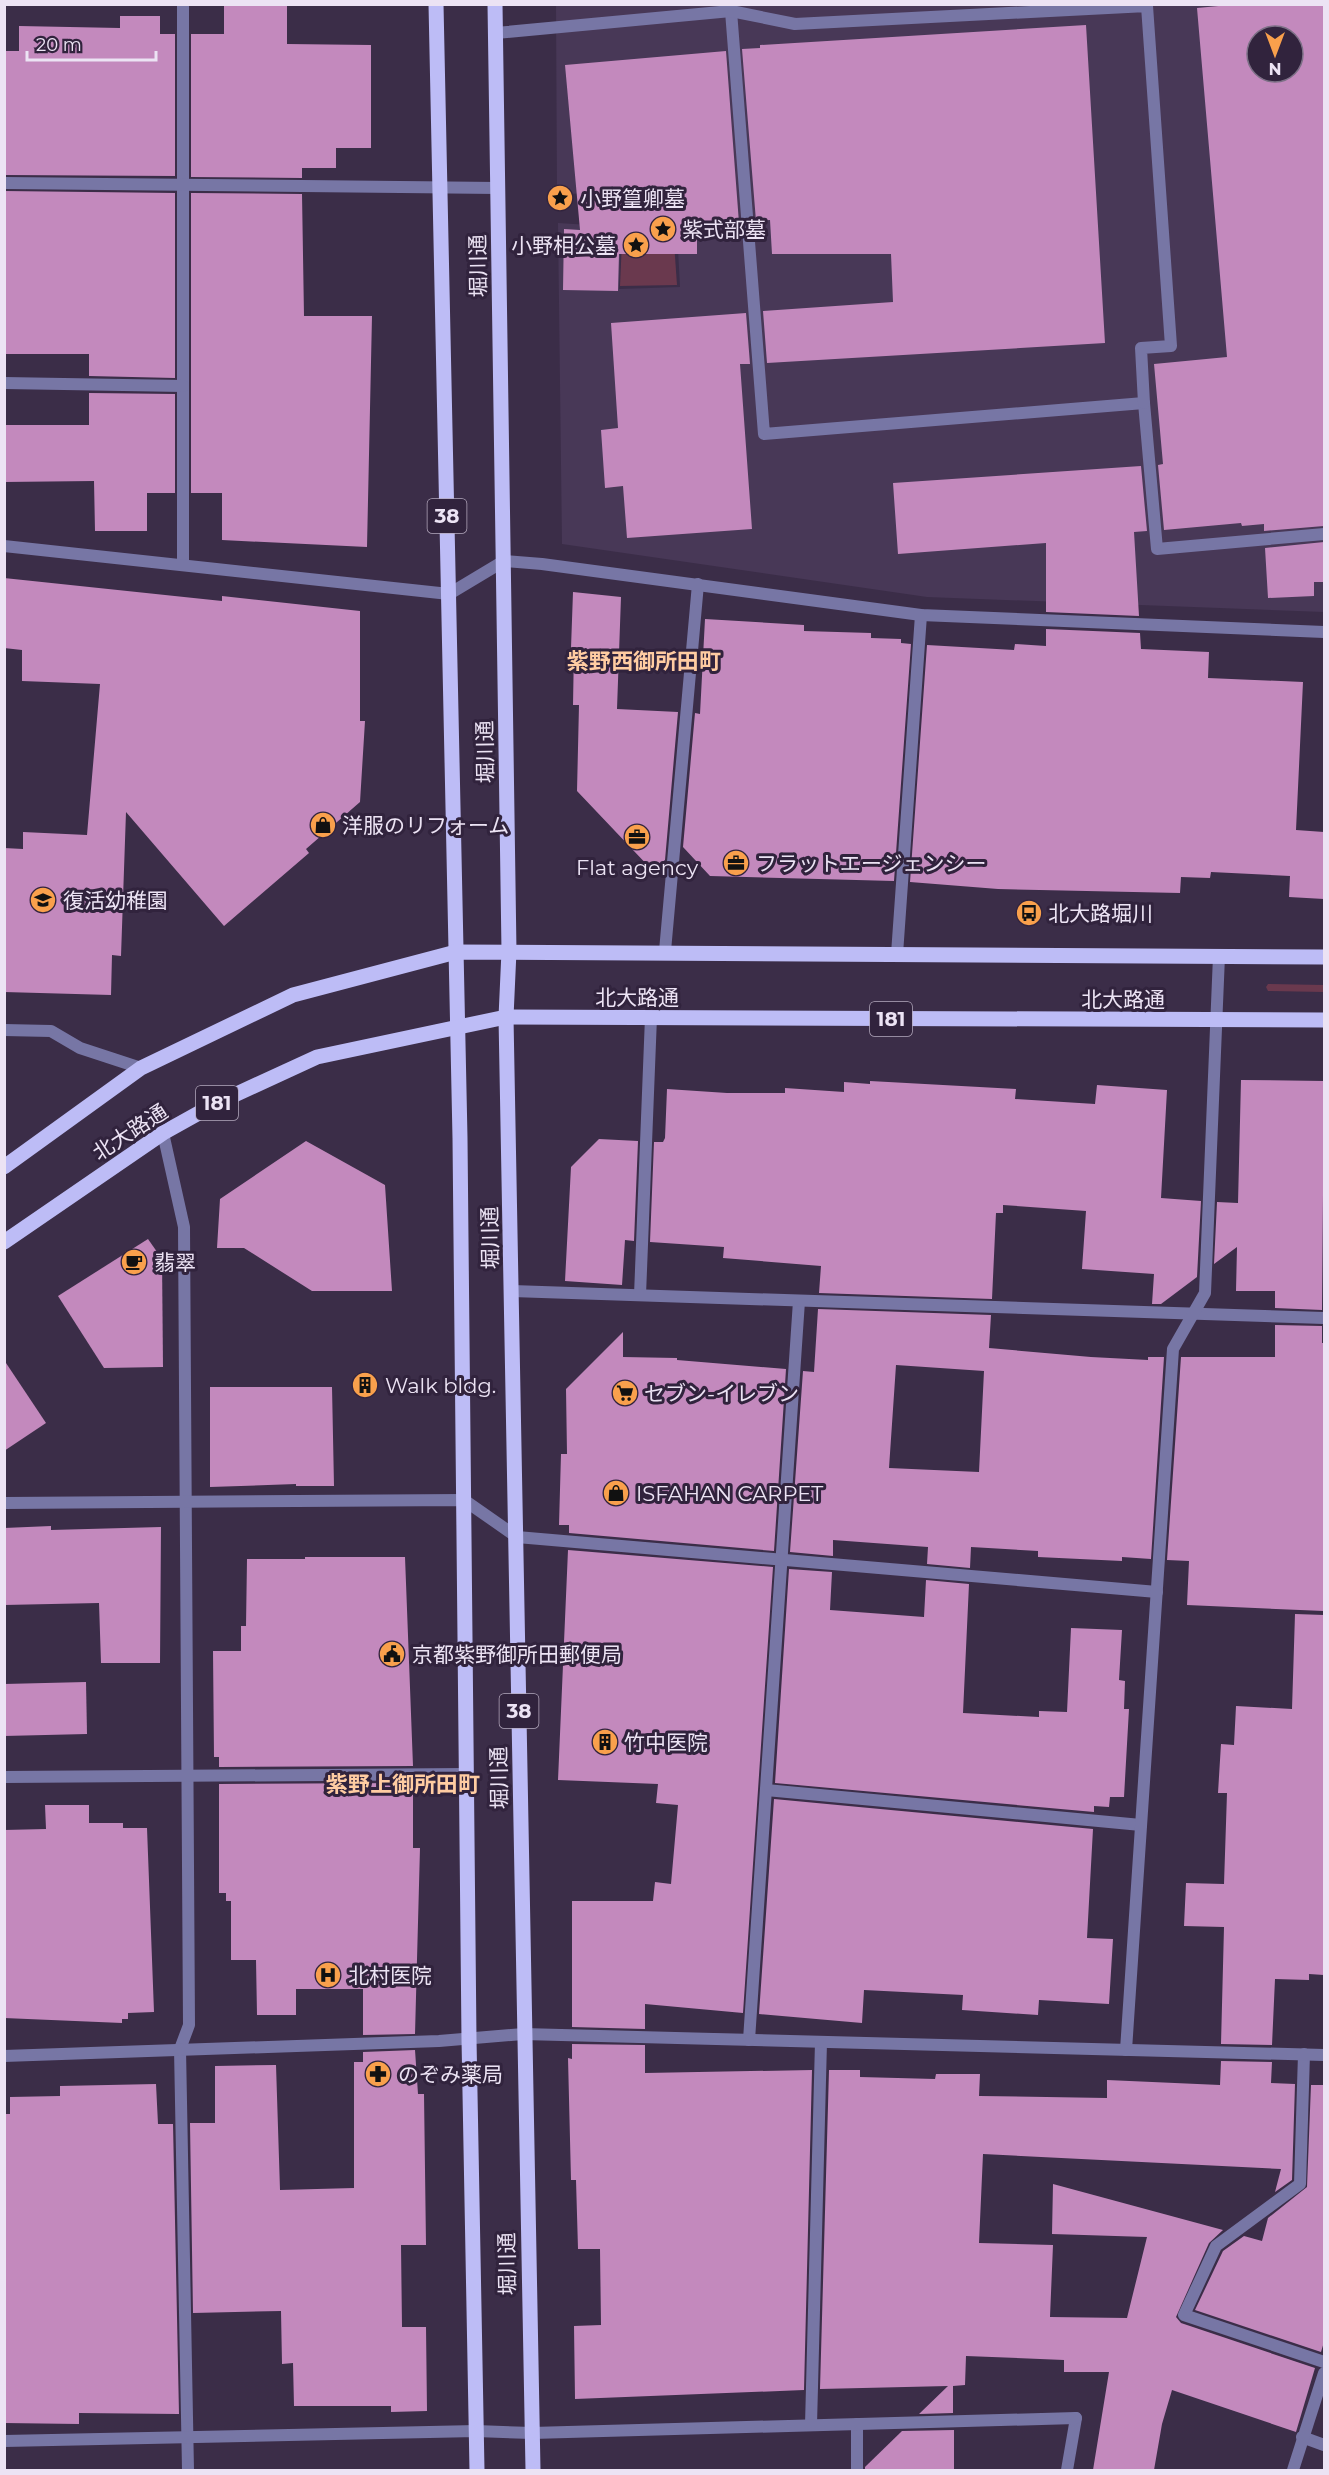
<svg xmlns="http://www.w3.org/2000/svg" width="1329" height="2475" font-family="Montserrat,'Noto Sans JP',sans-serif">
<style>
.built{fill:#483857;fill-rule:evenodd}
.green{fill:#6a394e}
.building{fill:#c389bd;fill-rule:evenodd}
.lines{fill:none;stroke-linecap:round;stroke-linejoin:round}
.service{stroke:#7776a5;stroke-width:12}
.minor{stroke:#7776a5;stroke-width:12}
.primary{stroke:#bdbcf6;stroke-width:15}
.labels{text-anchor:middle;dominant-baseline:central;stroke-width:6;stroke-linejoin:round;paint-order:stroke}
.shield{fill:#31233d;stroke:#b4a9bd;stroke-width:1.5}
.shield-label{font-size:20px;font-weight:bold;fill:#ece3f4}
.poi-label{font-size:21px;fill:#ece3f4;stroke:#31233d;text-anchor:start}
.street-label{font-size:21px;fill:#ece3f4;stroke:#31233d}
.neighbourhood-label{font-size:22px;font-weight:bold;fill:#ffcca2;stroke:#31233d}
</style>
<rect width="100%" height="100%" fill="#3b2d48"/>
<!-- built -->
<path class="built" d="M 556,5 L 1324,5 L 1324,612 L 927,597 L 562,544 L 558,223 L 621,227 L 619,289 L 680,287 L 675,192 L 557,194 ZM 1257,36 L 1293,36 L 1293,72 L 1257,72 Z"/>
<!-- green -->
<g class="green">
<polygon points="673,228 677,285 620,286 622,241"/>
<polygon points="1268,984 1324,985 1324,992 1268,991 1266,987"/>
</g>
<!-- building -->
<g class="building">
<polygon points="224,4 287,4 287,44 371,45 371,148 336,148 336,168 302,168 302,178 191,177 191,34 224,34"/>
<path d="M 1240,4 L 1324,4 L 1324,526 L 1264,531 L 1264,524 L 1242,526 L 1241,523 L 1164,530 L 1158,465 L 1163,464 L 1154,364 L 1227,357 L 1197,8 ZM 1257,36 L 1293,36 L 1293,72 L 1257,72 Z"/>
<polygon points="120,16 160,16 160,34 175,34 175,176 4,175 4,51 19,51 19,26 120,28"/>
<polygon points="1086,25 1105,343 767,363 763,311 893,302 891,254 772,254 770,220 756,221 742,49 760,48 760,45"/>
<polygon points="726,51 739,223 697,227 697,254 619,254 618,291 563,290 564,229 580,230 565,65"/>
<polygon points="4,191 175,193 175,378 89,376 89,354 4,354"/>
<polygon points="191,193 302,194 304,316 372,316 367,547 222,540 222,493 191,493"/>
<polygon points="746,313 750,364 740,364 752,529 627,538 623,486 605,488 601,430 618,428 611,323"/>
<polygon points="89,393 175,394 175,493 147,493 147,531 95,531 94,481 4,482 4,425 89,425"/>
<polygon points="1141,466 1147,531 1134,532 1139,616 1046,612 1046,543 898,554 893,483"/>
<polygon points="1324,542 1324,582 1314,582 1314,596 1268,598 1265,548"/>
<polygon points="4,578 222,601 222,596 360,611 360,721 365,721 360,802 306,849 309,853 224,926 126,812 121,956 112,955 111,995 4,992 4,848 23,849 23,832 87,835 100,684 22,681 22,650 4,648"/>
<polygon points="573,592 621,597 617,709 678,712 665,860 652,870 577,791 579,705 573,705 574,648 571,648"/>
<polygon points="705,619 804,625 804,631 871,633 871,638 901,639 901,643 911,644 894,881 710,876 683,847 695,713 700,714"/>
<polygon points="1046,629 1140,633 1141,649 1209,652 1208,678 1303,682 1296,830 1324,832 1324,899 1289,897 1290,876 1211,872 1210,878 1181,877 1180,893 998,889 910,882 927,645 1014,650 1015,644 1046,646"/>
<polygon points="1241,1080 1324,1081 1322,1310 1275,1308 1275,1291 1236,1291 1237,1247 1214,1264 1217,1202 1238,1203"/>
<polygon points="870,1081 1016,1089 1015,1099 1095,1104 1097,1085 1167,1090 1161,1198 1201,1201 1197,1277 1161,1304 1152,1304 1154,1274 1082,1269 1086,1211 1003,1205 1003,1213 996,1213 992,1299 819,1293 821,1266 723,1258 724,1247 650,1242 654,1142 663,1142 665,1138 667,1089 727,1093 785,1093 785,1088 844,1092 844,1082 870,1084"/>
<polygon points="599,1139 638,1141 634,1241 625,1240 622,1285 565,1281 571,1167"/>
<polygon points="306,1141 385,1185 392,1291 312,1291 244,1248 217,1248 220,1199"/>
<polygon points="148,1239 162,1259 163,1367 104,1368 58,1296"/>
<path d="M 818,1309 L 991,1315 L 989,1348 L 1091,1357 L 1148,1360 L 1148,1357 L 1164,1357 L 1151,1559 L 1122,1557 L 1122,1561 L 1038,1557 L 1038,1551 L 971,1547 L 970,1568 L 927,1564 L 928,1547 L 833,1540 L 833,1556 L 790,1552 L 803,1371 L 814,1372 ZM 896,1365 L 984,1371 L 979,1472 L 889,1468 Z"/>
<polygon points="1275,1325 1322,1326 1322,1343 1324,1343 1324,1611 1187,1605 1189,1561 1167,1560 1181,1357 1275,1357"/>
<polygon points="623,1332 623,1357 677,1358 677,1360 786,1369 774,1551 569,1533 569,1525 559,1525 561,1454 567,1454 566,1389"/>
<polygon points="4,1360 46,1423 4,1451"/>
<polygon points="210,1387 332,1387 334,1486 296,1486 296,1484 210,1487"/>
<polygon points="51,1526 51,1530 161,1527 160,1663 101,1663 99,1603 4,1605 4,1528"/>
<polygon points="568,1550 773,1567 743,2013 645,2004 645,2029 572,2027 572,1901 653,1901 655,1882 671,1884 678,1805 656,1803 658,1784 558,1780"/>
<polygon points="305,1557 405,1557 413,1766 219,1767 219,1757 214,1757 213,1651 241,1651 241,1626 246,1626 247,1559 305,1559"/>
<polygon points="789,1569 832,1572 830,1610 924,1617 926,1580 969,1584 963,1713 1039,1717 1039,1711 1067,1712 1071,1628 1122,1630 1119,1680 1125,1681 1124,1709 1129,1709 1124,1797 1110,1797 1109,1807 1094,1806 1094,1812 775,1783"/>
<polygon points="1295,1614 1324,1615 1324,1975 1309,1974 1309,1980 1275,1979 1272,2045 1221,2044 1224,1927 1184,1926 1186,1883 1224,1884 1227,1793 1218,1793 1221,1744 1234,1745 1236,1706 1292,1709"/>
<polygon points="86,1682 87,1734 4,1736 4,1684"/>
<polygon points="413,1783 413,1848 420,1848 415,2034 363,2035 363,1989 296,1989 296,2015 257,2015 256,1960 231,1960 231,1901 226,1901 226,1893 219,1893 219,1784"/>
<polygon points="774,1799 1093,1829 1087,1938 1113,1939 1109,2004 1039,2000 1038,2015 962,2010 963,1995 864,1990 862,2023 759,2014"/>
<polygon points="45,1805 89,1805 89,1823 123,1823 123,1828 147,1828 154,2012 128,2013 128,2019 122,2019 122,2023 4,2018 4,1830 46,1829"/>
<polygon points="572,2044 645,2045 645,2073 812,2070 804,2390 575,2399 574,2326 601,2325 600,2249 578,2249 576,2180 571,2180 568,2058 572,2059"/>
<polygon points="415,2050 418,2094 424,2094 426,2245 401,2245 402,2327 426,2327 427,2411 391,2412 391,2406 294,2406 293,2363 282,2364 281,2311 193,2313 190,2123 215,2123 215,2066 276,2065 280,2190 354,2188 354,2062 363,2062 363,2052"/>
<polygon points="1221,2061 1272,2062 1271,2083 1295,2084 1292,2180 1275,2192 1281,2169 983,2154 979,2243 1053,2245 1050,2317 1127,2318 1147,2237 1052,2234 1053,2184 1223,2230 1209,2243 1176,2317 1181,2323 1315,2368 1296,2432 1172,2390 1162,2424 1154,2470 1093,2470 1109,2372 1064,2372 1064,2360 966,2356 965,2385 953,2386 953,2413 919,2414 948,2386 820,2389 829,2070 860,2070 860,2077 935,2079 936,2074 980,2074 979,2096 1107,2098 1107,2080 1220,2085"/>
<polygon points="156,2084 158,2124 173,2124 179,2414 79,2413 79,2424 4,2423 4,2114 10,2114 10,2097 60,2096 60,2086"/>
<polygon points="1311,2085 1324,2085 1324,2342 1321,2352 1195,2310 1223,2251 1244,2236 1262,2241 1268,2218 1307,2187"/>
<polygon points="954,2430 954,2470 865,2470 865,2467 902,2431"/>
</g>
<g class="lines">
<!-- service -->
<g class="service">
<polyline points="731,11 764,434 1144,403 1157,549 1324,534"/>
<polyline points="496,33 731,11 795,24 1147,6 1171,346 1141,348 1144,403"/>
<polyline points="665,951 698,584"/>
<polyline points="897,954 921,615"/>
<polyline points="640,1295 651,1017"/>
<polyline points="766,1790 1141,1825"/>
<polyline points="749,2040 799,1301"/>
<polyline points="180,2049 188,2470"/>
<polyline points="1304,2054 1300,2184 1216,2246 1184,2315 1324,2362"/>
<polyline points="811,2425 821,2042"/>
<polyline points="1302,2437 1324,2445"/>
<polyline points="1067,2470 1076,2418"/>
<polyline points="1293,2470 1324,2373"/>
</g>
<!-- minor -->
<g class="minor">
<polyline points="183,4 183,565"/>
<polyline points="4,183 498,188"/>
<polyline points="4,383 183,386"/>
<polyline points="4,546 449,594 504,561 542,564 921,615 1324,632"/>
<polyline points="4,1030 51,1031 80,1048 141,1068"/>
<polyline points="163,1133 184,1227 189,2025 180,2049"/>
<polyline points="512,1291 1324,1318"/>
<polyline points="4,1503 464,1500 517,1537 1157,1592"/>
<polyline points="4,1777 467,1774"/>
<polyline points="1126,2050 1173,1349 1205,1293 1219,956"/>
<polyline points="4,2056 439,2041 523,2034 1324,2055"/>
<polyline points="857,2424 857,2470"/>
<polyline points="4,2441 476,2431 532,2433 1076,2418"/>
</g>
<!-- primary -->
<g class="primary">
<polyline points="436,4 460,1138 469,2039 477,2470"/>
<polyline points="495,4 509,951 506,1017 533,2470"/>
<polyline points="4,1167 141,1068 293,995 456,952 1324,957"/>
<polyline points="4,1242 163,1133 215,1104 317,1057 506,1017 1324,1020"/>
</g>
</g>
<!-- icons -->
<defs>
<g id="sight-disc" transform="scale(1.35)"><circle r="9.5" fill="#f9a04c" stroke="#31233d"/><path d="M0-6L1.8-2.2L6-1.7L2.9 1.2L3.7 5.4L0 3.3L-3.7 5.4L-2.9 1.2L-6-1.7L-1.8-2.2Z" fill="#111"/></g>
<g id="shop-disc" transform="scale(1.35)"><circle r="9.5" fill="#f9a04c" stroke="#31233d"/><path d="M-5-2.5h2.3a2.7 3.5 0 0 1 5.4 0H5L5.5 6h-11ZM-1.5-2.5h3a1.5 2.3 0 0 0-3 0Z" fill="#111"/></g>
<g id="office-disc" transform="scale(1.35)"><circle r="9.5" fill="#f9a04c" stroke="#31233d"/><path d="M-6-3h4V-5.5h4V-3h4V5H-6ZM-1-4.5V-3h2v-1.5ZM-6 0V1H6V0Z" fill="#111"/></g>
<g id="school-disc" transform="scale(1.35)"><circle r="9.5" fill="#f9a04c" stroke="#31233d"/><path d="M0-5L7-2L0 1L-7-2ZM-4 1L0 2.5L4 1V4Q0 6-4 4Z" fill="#111"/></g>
<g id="bus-disc" transform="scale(1.35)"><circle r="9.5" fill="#f9a04c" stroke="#31233d"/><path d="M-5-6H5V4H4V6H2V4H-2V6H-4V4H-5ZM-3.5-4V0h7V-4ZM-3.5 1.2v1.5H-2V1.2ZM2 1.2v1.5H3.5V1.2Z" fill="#111"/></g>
<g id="cafe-disc" transform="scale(1.35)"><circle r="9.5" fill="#f9a04c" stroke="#31233d"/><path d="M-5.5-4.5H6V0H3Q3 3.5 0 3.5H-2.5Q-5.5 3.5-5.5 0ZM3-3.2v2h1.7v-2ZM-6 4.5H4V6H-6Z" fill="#111"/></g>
<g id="building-disc" transform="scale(1.35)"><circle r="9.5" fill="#f9a04c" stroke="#31233d"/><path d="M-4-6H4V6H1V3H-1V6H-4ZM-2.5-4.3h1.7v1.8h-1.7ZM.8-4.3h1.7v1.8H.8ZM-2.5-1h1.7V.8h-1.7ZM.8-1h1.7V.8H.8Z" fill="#111"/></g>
<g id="supermarket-disc" transform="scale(1.35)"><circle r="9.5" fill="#f9a04c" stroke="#31233d"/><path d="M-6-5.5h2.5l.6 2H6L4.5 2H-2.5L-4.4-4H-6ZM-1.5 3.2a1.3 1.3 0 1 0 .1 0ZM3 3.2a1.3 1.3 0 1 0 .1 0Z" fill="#111"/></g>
<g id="civic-disc" transform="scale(1.35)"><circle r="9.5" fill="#f9a04c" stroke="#31233d"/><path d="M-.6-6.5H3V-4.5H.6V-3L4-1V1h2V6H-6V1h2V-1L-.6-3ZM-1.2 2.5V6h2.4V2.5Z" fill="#111"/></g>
<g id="hospital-disc" transform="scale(1.35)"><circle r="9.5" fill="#f9a04c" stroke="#31233d"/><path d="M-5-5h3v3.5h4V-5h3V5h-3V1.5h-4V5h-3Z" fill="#111"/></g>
<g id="pharmacy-disc" transform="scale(1.35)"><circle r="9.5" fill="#f9a04c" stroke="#31233d"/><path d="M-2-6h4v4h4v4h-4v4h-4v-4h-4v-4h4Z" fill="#111"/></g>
</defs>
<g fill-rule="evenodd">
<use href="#sight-disc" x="560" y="198"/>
<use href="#sight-disc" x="663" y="229"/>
<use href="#sight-disc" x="636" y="245"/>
<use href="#shop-disc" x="323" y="825"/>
<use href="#office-disc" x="637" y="837"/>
<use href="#office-disc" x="736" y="863"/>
<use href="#school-disc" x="43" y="900"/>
<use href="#bus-disc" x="1029" y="913"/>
<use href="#cafe-disc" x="134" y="1262"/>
<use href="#building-disc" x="365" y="1385"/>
<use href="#supermarket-disc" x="625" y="1393"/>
<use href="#shop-disc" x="616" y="1493"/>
<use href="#civic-disc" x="392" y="1654"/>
<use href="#building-disc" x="605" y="1742"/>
<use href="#hospital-disc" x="328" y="1975"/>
<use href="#pharmacy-disc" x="378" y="2074"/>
</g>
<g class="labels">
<!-- shield labels -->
<g class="shield">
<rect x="427.5" y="499" width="39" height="34" rx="4.5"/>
<rect x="870" y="1002" width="42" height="34" rx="4.5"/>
<rect x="196" y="1086" width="42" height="34" rx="4.5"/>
<rect x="499.5" y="1694" width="39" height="34" rx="4.5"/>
</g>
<g class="shield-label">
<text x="447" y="516">38</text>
<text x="891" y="1019">181</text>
<text x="217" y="1103">181</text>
<text x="519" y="1711">38</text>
</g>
<!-- poi labels -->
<g class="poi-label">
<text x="580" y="198">小野篁卿墓</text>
<text x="682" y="229">紫式部墓</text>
<text x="616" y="245" text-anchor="end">小野相公墓</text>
<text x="342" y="825">洋服のリフォーム</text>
<text x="756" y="863">フラットエージェンシー</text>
<text x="637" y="867" text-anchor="middle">Flat agency</text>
<text x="63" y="900">復活幼稚園</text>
<text x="1048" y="913">北大路堀川</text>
<text x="154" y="1262">翡翠</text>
<text x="385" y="1385">Walk bldg.</text>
<text x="644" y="1393">セブン-イレブン</text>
<text x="636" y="1493">ISFAHAN CARPET</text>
<text x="412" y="1654">京都紫野御所田郵便局</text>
<text x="624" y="1742">竹中医院</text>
<text x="348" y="1975">北村医院</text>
<text x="398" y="2074">のぞみ薬局</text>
</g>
<!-- street labels -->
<g class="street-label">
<text transform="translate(478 266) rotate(-91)">堀川通</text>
<text transform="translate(485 752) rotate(-91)">堀川通</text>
<text x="637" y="997">北大路通</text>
<text x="1123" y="999">北大路通</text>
<text transform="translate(130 1132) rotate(-33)">北大路通</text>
<text transform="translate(490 1238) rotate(-91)">堀川通</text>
<text transform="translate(499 1778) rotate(-91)">堀川通</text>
<text transform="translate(507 2264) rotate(-91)">堀川通</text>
</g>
<!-- neighbourhood labels -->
<g class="neighbourhood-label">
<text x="644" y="661">紫野西御所田町</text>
<text x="403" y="1784">紫野上御所田町</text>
</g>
</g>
<!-- border -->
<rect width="1329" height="2475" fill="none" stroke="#ece3f4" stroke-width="12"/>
<!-- north arrow -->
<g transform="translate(1275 54) rotate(180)"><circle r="28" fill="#31233d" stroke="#7c7086" stroke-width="1.5"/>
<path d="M0-4.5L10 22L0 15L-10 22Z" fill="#f9a04c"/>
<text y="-9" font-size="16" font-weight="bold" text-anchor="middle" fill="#ece3f4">N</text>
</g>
<!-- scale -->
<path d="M27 51v9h129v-9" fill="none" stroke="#ece3f4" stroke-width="3"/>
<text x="36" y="51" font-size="18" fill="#ece3f4" stroke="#31233d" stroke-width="4.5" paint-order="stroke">20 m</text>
</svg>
